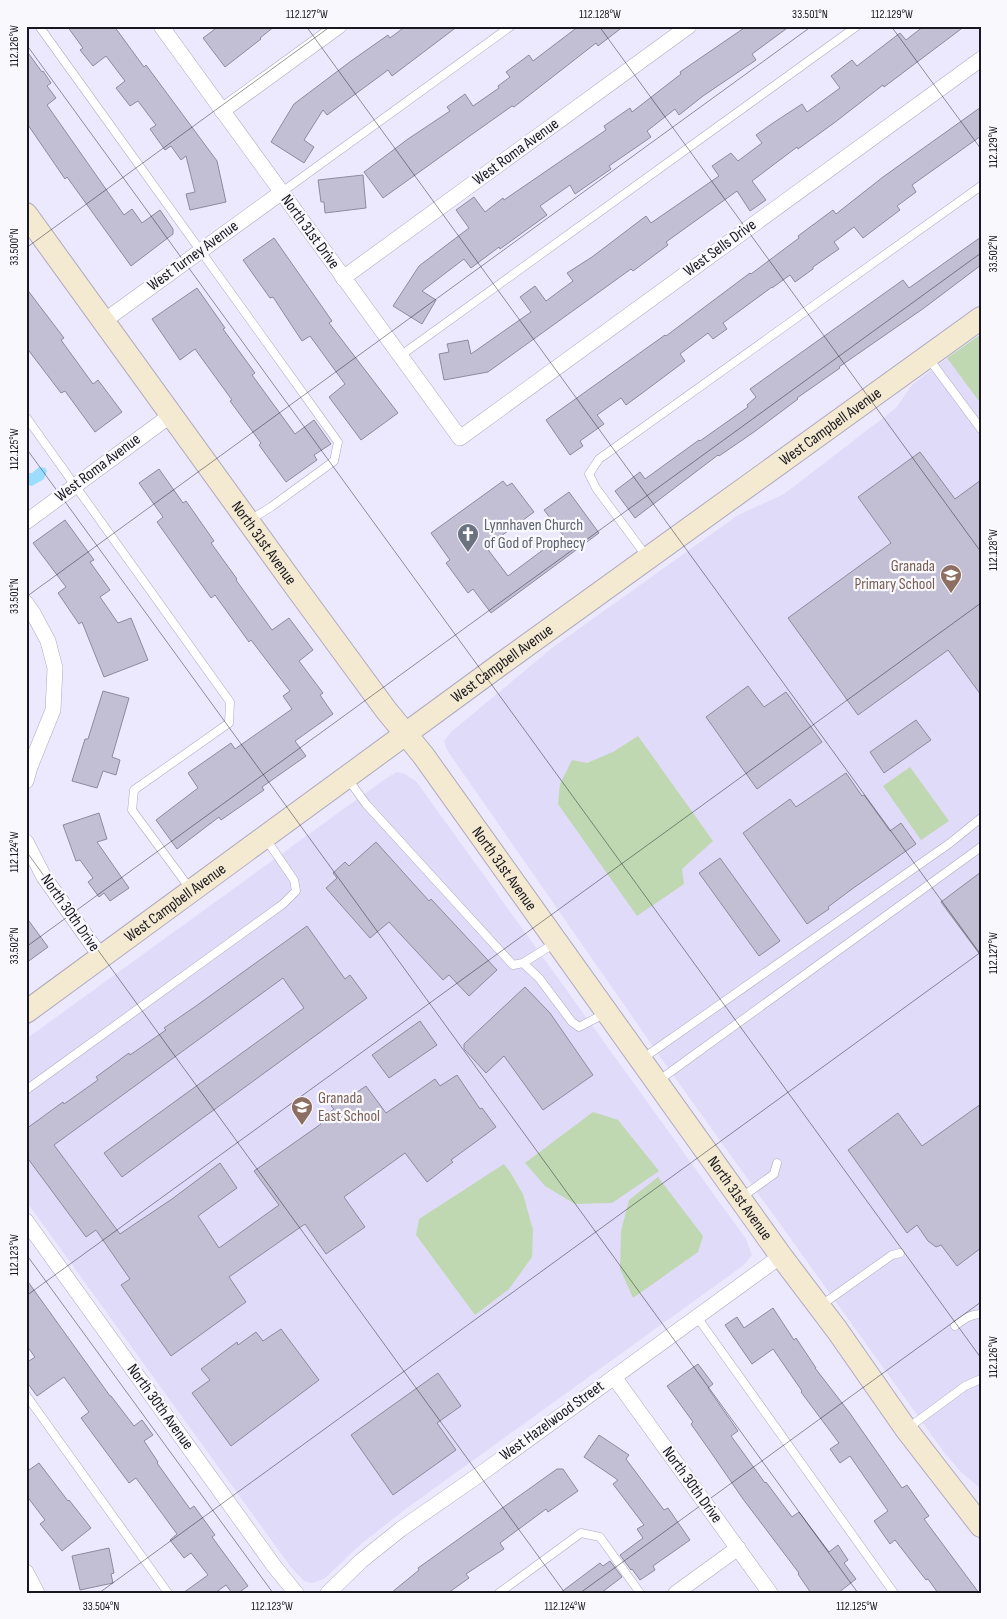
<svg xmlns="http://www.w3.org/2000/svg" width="1007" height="1619" font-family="'Sofia Sans Condensed',sans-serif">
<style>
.built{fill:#e0dbf8}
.green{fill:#c0d8b2}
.water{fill:#9cddff}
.building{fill:#c2bed4;stroke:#8e8a9e}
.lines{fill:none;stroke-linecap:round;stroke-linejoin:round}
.lane-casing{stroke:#ada9be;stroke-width:9}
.street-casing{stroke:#ada9be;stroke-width:16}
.secondary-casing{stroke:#ada9be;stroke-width:24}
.lane{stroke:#fff;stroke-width:8}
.street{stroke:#fff;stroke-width:15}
.secondary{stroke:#f4e9d1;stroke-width:22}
.ticks{fill:none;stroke:#191820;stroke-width:1;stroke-opacity:0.45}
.labels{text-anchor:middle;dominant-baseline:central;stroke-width:4.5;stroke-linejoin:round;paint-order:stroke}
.street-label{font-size:16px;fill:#191820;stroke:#f9f9fd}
.worship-label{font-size:16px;fill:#5b616d;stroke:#f9f9fd;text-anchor:start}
.education-label{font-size:16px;fill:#785e54;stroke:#f9f9fd;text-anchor:end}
.neatline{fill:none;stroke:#191820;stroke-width:2}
.ticks-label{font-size:12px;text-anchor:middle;fill:#191820}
</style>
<rect width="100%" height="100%" fill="#ece9ff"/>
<!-- built -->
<g class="built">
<polygon points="947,358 981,404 981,1489 961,1472 943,1451 663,1061 447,750 444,741 451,732 552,648 738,515 784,494 896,408 912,385"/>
<polygon points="397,772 405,774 416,781 746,1239 752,1255 744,1265 407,1508 361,1544 324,1579 312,1583 304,1581 290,1566 26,1201 26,1039 385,779"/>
</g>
<!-- green -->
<g class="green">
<polygon points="981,334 981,404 947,358"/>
<polygon points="638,736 713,841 682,869 684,884 637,916 558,804 560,784 572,760 587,763 613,752"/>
<polygon points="910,767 949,821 921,840 883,786"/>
<polygon points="593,1112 618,1120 659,1171 612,1203 575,1204 545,1186 525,1163"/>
<polygon points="504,1164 510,1172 523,1194 533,1230 532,1257 509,1289 475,1315 416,1235 419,1219"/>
<polygon points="658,1177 703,1236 698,1252 633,1298 620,1269 621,1231 629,1200"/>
</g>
<!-- water -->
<polygon class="water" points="39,467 45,468 47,471 44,479 32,486 26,484 26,473 32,473"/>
<!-- building -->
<g class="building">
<polygon points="67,26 114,26 144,67 146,65 217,161 226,202 190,210 186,194 195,192 186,156 181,160 171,146 165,150 150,129 156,125 138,101 130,106 116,88 125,81 106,56 93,66 80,50 83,48"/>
<polygon points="219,26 275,26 260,38 261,39 225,67 203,38"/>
<polygon points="406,26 458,26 392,76 388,70 327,115 323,110 304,140 314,147 304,163 271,142 294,104 351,61 388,35 390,38"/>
<polygon points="579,26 624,26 598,46 596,43 514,107 512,106 464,140 383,198 364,172 408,139 450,111 447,107 465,94 473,106 499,88 498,86 510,77 506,72 529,55 533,61"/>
<polygon points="747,26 790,26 752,54 756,60 703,96 679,115 675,109 647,131 651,137 609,166 611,169 575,194 570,185 540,206 547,215 500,249 499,247 471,268 464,259 422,291 436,300 422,324 393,306 419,266 469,228 456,210 474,197 485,212 503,198 504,200 606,130 604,126 630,108 632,112 681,74 680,72"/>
<polygon points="924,26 965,26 884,87 883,85 834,123 798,149 797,147 752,181 766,200 750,211 737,191 666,242 668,245 633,271 631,269 488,372 444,380 439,354 449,352 447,344 468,340 471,354 531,312 520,297 535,286 546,301 573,281 567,273 592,257 646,216 651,223 719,176 712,166 731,153 738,161 762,143 756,135 773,123 802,104 807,112 840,88 831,76 852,60 857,66 900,33 906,40"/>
<polygon points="26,50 42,72 43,71 51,83 47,86 56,98 47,105 124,215 132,209 142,223 160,210 173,229 173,234 131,266 67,177 65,179 26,122"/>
<polygon points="981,107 981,136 912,185 916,192 897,206 900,210 863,238 854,227 834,242 839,249 813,267 813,269 795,282 790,275 772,288 772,287 723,323 727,329 713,339 708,333 680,354 685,361 645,391 626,405 621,398 597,415 604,424 580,441 583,446 570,455 546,420 665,335 666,336 750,273 751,274 799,238 798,236 833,210 836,214 883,177"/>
<polygon points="363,175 366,208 325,213 324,202 321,202 318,180"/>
<polygon points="981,237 981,265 924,308 839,367 840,368 797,398 798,399 754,432 719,456 718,455 635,518 615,491 640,472 645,479 699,440 700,441 748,407 747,405 756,397 750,389 903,280 909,288"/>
<polygon points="274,238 332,321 329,323 398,413 361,440 329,397 345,384 310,336 302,341 273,297 270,298 243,260"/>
<polygon points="26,288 64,338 61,340 93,384 98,380 122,412 95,432 65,391 61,393 26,347"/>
<polygon points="197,288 225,328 223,329 255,373 252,375 295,434 314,420 331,444 314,455 317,460 286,482 259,445 261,443 230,401 232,400 195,349 180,360 152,319"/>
<polygon points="920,452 955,499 981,480 981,695 948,650 858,715 788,618 891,543 858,497"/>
<polygon points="159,469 183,503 186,501 214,541 211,543 237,579 236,580 272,630 289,618 313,650 299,661 323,693 320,695 333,714 295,741 306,756 262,787 264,790 221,820 219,817 177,849 156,820 198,788 188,773 231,743 235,749 292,709 283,696 290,691 251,640 249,642 215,595 211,598 157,522 163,517 139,483"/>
<polygon points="503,481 507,486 512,483 534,512 486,547 508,576 563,535 544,510 569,492 599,533 491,613 473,589 468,593 446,563 450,560 431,533"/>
<polygon points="65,520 94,560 90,562 110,590 100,597 118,623 131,618 148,660 104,677 82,622 79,624 58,593 66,587 33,543"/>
<polygon points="748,686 764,707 786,692 822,742 757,789 706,717"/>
<polygon points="103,691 129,698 112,757 120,760 116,775 103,771 97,788 72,781 85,739 88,739"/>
<polygon points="916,720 931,740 884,773 870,752"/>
<polygon points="846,773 862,796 864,795 890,831 901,823 916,844 852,889 828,907 829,909 807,924 743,833 790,799 796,807"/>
<polygon points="99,813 107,839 97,842 129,888 110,901 104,893 99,897 88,882 93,878 80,860 76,861 63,825"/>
<polygon points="376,842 429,901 431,899 497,970 469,996 449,975 443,980 389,922 370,938 326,888 337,878 333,873 345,862 349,866"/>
<polygon points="720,858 780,941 759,956 699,873"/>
<polygon points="981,872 981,956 941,902"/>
<polygon points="26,917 48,947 26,963"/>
<polygon points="307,926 345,979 350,975 367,998 122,1177 104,1153 304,1008 283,978 54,1145 120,1234 172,1199 220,1163 237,1188 198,1216 219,1248 279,1205 254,1171 321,1124 318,1121 334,1109 331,1106 347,1094 350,1097 366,1086 386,1113 435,1079 440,1086 457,1075 480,1109 482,1108 496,1127 451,1160 453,1162 427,1182 405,1153 344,1197 365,1227 326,1254 305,1224 229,1277 246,1302 171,1356 121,1285 130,1279 96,1230 86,1237 26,1156 26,1129 63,1102 64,1104 98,1080 96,1077 129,1053 130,1055 166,1030 164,1028 196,1006"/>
<polygon points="525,987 550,1013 593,1075 543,1110 504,1056 486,1073 464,1049 464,1044"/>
<polygon points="420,1021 437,1045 389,1078 372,1055"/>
<polygon points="981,1104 981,1248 957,1266 941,1245 936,1247 928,1241 917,1225 907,1233 848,1150 898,1113 922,1146"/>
<polygon points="26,1279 110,1396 111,1396 134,1426 142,1420 153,1435 144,1441 158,1462 157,1463 190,1509 194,1506 215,1535 212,1537 248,1586 238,1593 232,1593 226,1585 215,1593 183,1593 208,1575 191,1553 184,1558 170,1540 177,1534 136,1478 129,1483 81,1418 89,1412 64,1377 37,1396 26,1381 26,1363 35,1357 26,1345"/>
<polygon points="773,1308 794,1340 796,1338 816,1368 815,1368 849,1412 902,1488 907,1485 929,1516 924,1519 979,1593 938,1593 928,1579 926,1580 895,1540 890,1544 874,1521 888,1511 850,1456 840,1463 830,1449 839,1443 801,1392 802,1391 773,1349 752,1364 725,1325 737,1317 744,1328"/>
<polygon points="281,1329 319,1380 231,1446 192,1393 210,1380 201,1369 237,1342 238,1345 256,1332 263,1341"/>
<polygon points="698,1364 713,1384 708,1388 738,1431 731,1436 765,1483 766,1482 792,1517 799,1512 829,1552 838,1545 848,1560 844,1563 856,1579 838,1593 811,1593 798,1574 799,1573 743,1499 710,1451 691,1424 693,1422 667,1386"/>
<polygon points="438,1373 461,1406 437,1423 456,1450 393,1495 351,1435"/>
<polygon points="599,1435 629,1455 626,1459 664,1510 668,1508 690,1540 653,1566 655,1570 640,1580 632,1569 631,1570 620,1555 643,1538 637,1529 644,1525 613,1484 618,1480 584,1457"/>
<polygon points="39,1463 68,1501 69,1500 91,1528 62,1551 40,1524 45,1520 26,1495 26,1472"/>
<polygon points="557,1469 563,1469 578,1491 548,1512 546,1509 500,1543 504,1549 466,1574 469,1578 448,1593 391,1593 419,1570 418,1568"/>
<polygon points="109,1548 114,1573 111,1574 113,1583 80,1590 72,1556"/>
<polygon points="610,1561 622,1577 601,1593 560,1593 600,1563 603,1566"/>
</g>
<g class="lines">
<!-- lane casing -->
<g class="lane-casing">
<g id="lane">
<polyline points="39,26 338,442 334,461 271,507 250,520"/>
<polyline points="282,192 511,26"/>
<polyline points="400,356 857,26"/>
<polyline points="929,359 981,429"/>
<polyline points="26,417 230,702 229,723 134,790 132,810 191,890"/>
<polyline points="647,557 596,488 589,474 599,459 981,186"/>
<polyline points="348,779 366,804 513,965 523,963 555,943"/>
<polyline points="523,963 539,978 572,1022 579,1027 606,1013"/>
<polyline points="642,1059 950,843 981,818"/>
<polyline points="658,1081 981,847"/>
<polyline points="26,1090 283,904 296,891 294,880 266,839"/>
<polyline points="742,1197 774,1174 777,1163"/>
<polyline points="820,1306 892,1255 900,1253"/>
<polyline points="697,1317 894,1593"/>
<path d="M 955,1326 C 963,1320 970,1314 981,1314"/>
<polyline points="26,1395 168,1593"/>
<polyline points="908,1428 965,1386 981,1379"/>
<polyline points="499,1593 581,1533 600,1537 640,1593"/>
</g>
</g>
<!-- street casing -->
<g class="street-casing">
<g id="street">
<polyline points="161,26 460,438 981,59"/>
<polyline points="222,111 339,26"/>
<polyline points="343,278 689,26"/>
<polyline points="104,321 282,192"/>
<polyline points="26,522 171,415"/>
<polyline points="26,603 33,613 48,641 55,668 53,710 30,767 26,781"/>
<polyline points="26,842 44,877 101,957"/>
<polyline points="26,1221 274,1566 296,1593"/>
<polyline points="614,1377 770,1593"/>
<polyline points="26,1572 37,1593"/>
<polyline points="328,1593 361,1561 401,1529 486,1470 781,1256"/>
<polyline points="676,1593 738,1548"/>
</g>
</g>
<!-- secondary casing -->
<g class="secondary-casing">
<g id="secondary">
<path id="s1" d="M 26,214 L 295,586 L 386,710 L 423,755 L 781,1256 L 837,1330 L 906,1429 L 981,1526"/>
<path id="s2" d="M 26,1012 L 501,664 L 981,318"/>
</g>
</g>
<!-- lane -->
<use href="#lane" class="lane"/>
<!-- street -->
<use href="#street" class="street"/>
<!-- secondary -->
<use href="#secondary" class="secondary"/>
</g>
<!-- ticks -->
<path class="ticks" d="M 306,26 L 981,955M 599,26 L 981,552M 891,26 L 981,149M 26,44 L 981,1358M 26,248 L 331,26M 26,448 L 858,1593M 26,597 L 812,26M 26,851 L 565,1593M 26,947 L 981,253M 26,1254 L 273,1593M 26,1296 L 981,603M 99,1593 L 981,952M 580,1593 L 981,1302"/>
<!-- icons -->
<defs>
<g id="church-pin" transform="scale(1.125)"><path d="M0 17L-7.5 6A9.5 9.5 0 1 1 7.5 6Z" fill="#6b7280" stroke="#f9f9fd"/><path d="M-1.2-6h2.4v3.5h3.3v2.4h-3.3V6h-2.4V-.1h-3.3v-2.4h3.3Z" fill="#fff"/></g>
<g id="school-pin" transform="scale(1.125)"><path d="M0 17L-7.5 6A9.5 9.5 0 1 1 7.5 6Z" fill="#8d6e63" stroke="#f9f9fd"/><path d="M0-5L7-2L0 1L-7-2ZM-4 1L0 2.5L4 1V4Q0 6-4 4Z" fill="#fff"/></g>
</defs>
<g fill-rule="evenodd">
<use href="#church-pin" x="468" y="534"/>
<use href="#school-pin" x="951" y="575"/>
<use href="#school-pin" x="302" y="1107"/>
</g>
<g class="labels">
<!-- street labels -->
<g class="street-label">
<text transform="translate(516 152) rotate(-36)">West Roma Avenue</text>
<text transform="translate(310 232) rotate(54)">North 31st Drive</text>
<text transform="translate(720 248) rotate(-36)">West Sells Drive</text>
<text transform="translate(193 256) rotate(-36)">West Turney Avenue</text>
<text stroke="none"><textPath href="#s2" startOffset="995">West Campbell Avenue</textPath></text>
<text transform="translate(98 468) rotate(-37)">West Roma Avenue</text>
<text stroke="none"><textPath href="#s1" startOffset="406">North 31st Avenue</textPath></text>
<text stroke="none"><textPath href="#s2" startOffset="590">West Campbell Avenue</textPath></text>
<text stroke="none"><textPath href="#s1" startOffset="811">North 31st Avenue</textPath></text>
<text stroke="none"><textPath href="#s2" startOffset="185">West Campbell Avenue</textPath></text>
<text transform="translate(70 913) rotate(55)">North 30th Drive</text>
<text stroke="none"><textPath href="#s1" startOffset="1216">North 31st Avenue</textPath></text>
<text transform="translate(160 1407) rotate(54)">North 30th Avenue</text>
<text transform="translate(552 1421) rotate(-36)">West Hazelwood Street</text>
<text transform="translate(692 1485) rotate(54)">North 30th Drive</text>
</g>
<!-- worship labels -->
<g class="worship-label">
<text x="484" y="525">Lynnhaven Church<tspan x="484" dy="18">of God of Prophecy</tspan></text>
</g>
<!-- education labels -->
<g class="education-label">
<text x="935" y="566">Granada<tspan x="935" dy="18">Primary School</tspan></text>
<text x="318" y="1098" text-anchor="start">Granada<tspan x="318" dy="18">East School</tspan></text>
</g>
</g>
<!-- border -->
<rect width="1007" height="1619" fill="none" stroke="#f9f9fd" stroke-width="55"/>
<rect x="28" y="28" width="952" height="1564" class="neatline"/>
<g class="ticks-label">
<text x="307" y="18">112.127°W</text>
<text x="600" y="18">112.128°W</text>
<text x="810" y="18">33.501°N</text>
<text x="892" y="18">112.129°W</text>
<text transform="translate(14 46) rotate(-90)" y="4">112.126°W</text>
<text transform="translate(993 147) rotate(-90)" y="4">112.129°W</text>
<text transform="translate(14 247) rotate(-90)" y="4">33.500°N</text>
<text transform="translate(993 254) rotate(-90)" y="4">33.502°N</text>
<text transform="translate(14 449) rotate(-90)" y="4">112.125°W</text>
<text transform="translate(993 550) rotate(-90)" y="4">112.128°W</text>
<text transform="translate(14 596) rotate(-90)" y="4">33.501°N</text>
<text transform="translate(14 852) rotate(-90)" y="4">112.124°W</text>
<text transform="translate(14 946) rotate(-90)" y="4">33.502°N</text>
<text transform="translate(993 953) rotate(-90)" y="4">112.127°W</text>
<text transform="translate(14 1255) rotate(-90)" y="4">112.123°W</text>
<text transform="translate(993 1357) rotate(-90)" y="4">112.126°W</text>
<text x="101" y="1610">33.504°N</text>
<text x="272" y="1610">112.123°W</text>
<text x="565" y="1610">112.124°W</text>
<text x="857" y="1610">112.125°W</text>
</g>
</svg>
